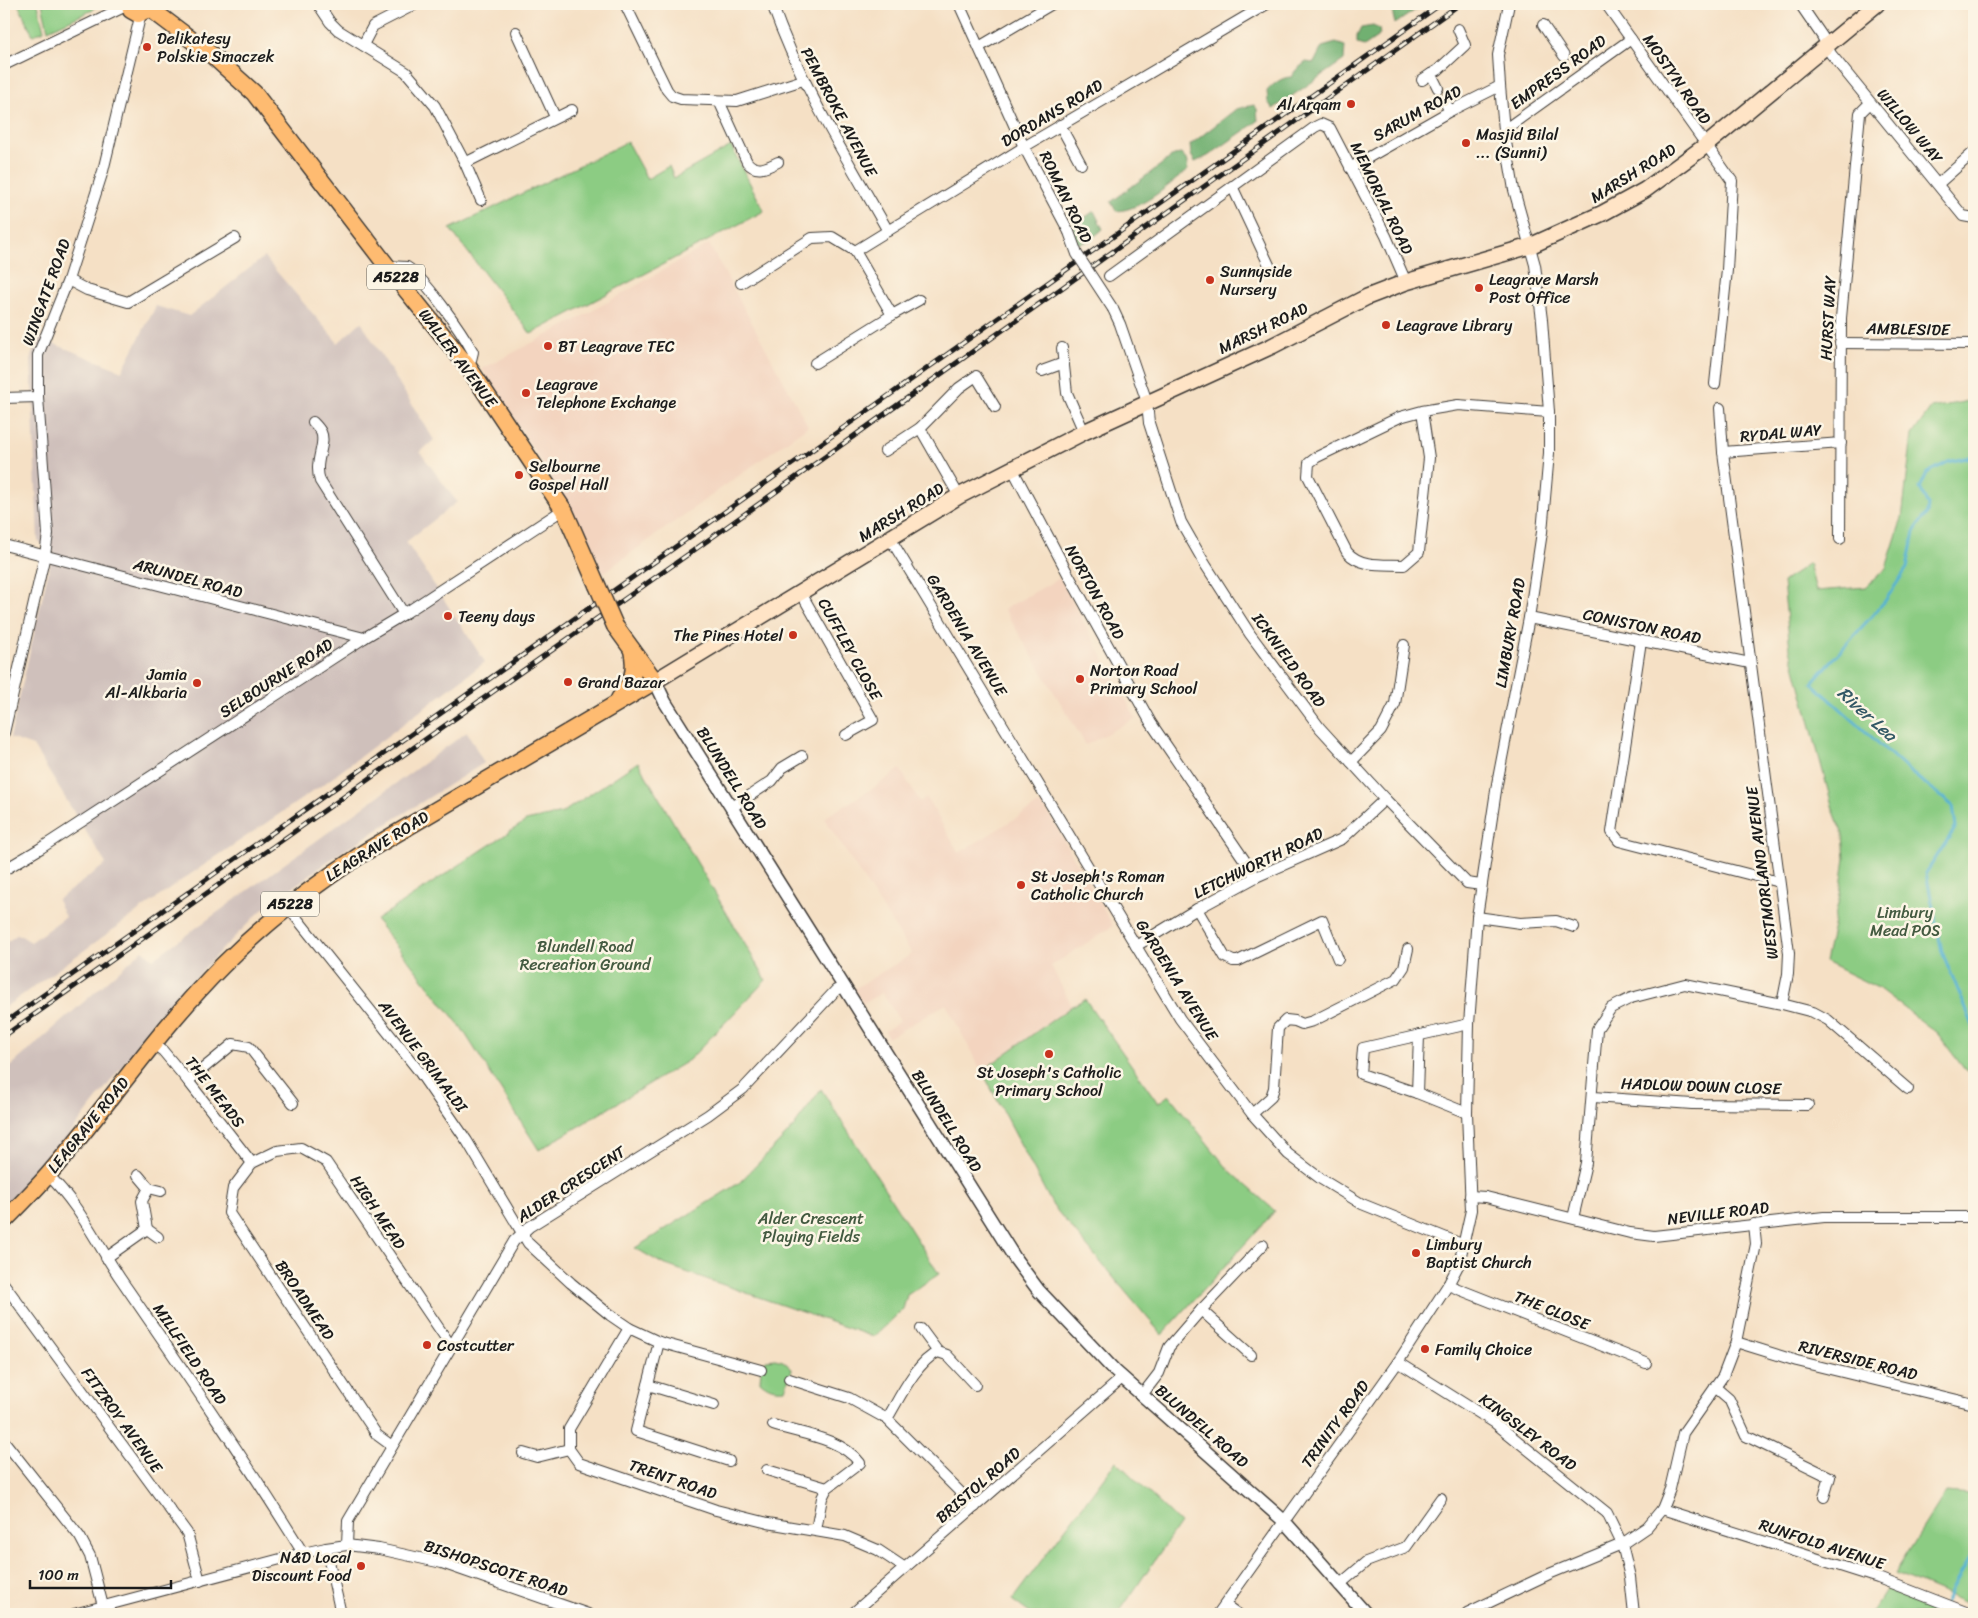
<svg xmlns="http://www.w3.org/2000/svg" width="1978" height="1618" font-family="Sriracha,sans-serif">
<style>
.built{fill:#f3d4bf}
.industrial{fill:#cfc0bb}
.green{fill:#8ccc83;stroke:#547450}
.forest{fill:#71b071;stroke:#466646}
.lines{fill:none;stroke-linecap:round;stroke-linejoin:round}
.stream{stroke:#55b2d3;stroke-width:3}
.minor-tunnel{stroke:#cab9a3;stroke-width:10;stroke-dasharray:10 5;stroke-linecap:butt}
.minor-casing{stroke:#3d3935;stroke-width:12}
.tertiary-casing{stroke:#3d3935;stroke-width:15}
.secondary-casing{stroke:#3d3935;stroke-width:18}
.primary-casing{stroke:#3d3935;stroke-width:19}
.minor{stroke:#fff;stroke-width:10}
.tertiary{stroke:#fff;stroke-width:12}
.secondary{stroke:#ffe4c6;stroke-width:15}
.primary{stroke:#febb71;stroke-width:16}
.rail-casing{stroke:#1c1c1c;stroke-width:5}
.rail{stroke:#fcf5e5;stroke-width:3;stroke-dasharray:9;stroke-linecap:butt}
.minor-bridge-casing{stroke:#3d3935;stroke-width:12;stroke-linecap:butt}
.primary-bridge-casing{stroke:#3d3935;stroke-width:19;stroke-linecap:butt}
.minor-bridge{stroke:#fff;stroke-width:10}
.primary-bridge{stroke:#febb71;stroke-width:16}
.poi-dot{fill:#c8321e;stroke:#fcf5e5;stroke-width:2}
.labels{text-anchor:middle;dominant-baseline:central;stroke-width:5;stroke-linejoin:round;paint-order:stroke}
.shield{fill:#fcf5e5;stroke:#5f5d58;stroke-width:1}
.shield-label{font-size:15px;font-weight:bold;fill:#1c1c1c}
.poi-label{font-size:16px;fill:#1c1c1c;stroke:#fcf5e5;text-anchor:start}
.street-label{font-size:16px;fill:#1c1c1c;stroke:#fcf5e5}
.park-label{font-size:16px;fill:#435a40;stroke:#fcf5e5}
.water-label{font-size:18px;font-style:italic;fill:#335865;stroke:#fcf5e5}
</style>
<rect width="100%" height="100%" fill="#fcf5e5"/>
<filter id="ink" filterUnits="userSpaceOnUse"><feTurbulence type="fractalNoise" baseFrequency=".02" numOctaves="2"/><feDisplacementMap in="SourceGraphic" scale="10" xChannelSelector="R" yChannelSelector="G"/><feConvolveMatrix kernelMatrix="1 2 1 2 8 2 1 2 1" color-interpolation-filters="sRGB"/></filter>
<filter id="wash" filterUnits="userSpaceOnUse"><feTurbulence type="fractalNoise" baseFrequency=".0096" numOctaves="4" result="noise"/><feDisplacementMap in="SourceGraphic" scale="20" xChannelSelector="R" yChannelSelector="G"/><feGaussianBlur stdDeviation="1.12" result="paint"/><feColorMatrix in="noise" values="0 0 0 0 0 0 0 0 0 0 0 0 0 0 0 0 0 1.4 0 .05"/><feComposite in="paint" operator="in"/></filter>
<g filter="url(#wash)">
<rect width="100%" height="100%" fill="#f5e0c5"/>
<!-- built -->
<g class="built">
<polygon points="709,244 808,426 603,573 564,497 482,369 578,319"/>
<polygon points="1060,578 1136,718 1086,745 1004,609"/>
<polygon points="900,769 920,802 927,798 959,853 1039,804 1047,811 1113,926 1051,966 1072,1006 1085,999 1158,1103 1169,1095 1228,1169 1275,1211 1162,1335 1053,1206 946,1004 888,1038 885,1031 900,1021 882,993 863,1003 854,989 912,954 824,818 878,785"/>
</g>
<!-- industrial -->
<g class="industrial">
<polygon points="264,257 338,343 361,322 434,440 420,452 457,502 406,542 485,662 328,781 182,880 4,1008 4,944 18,934 31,942 65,917 57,900 106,864 33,746 10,738 53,551 38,541 31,357 39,335 52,343 122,371 156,306 189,316"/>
<polygon points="467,732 484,763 334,857 263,909 218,953 146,1035 47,1164 4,1208 4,1072 143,950 153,959"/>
</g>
<!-- green -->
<g class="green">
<polygon points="18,4 38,4 44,31 33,35"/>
<polygon points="42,4 99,4 93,10 48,30"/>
<polygon points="627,142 647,179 669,166 674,178 731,146 764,211 531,334 450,229"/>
<polygon points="1974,400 1974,1074 1965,1070 1937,1033 1878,988 1825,962 1840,894 1845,858 1843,835 1833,809 1790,649 1783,582 1809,563 1816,591 1866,587 1886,568 1902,518 1912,435 1931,408"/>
<polygon points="638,762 766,980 689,1060 539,1150 461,1027 376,920 526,821 562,813"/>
<polygon points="1085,999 1158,1103 1169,1095 1228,1169 1275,1211 1162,1335 1053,1206 982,1071 1072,1006"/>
<polygon points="821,1089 939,1274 907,1295 903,1309 874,1337 663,1264 635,1248 739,1183 792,1129"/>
<path d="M 775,1359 L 783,1361 L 792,1369 L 785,1389 C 774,1390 768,1388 760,1381 L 761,1370 L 766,1360 Z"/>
<polygon points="1116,1461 1180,1523 1118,1614 1031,1614 1012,1600"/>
<polygon points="1974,1480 1974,1606 1895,1573 1946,1492 1970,1494"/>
<polygon points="1887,1589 1947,1614 1871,1614"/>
</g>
<!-- forest -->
<g class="forest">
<polygon points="1395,4 1424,4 1395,24 1392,11"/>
<polygon points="1373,26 1379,29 1380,35 1364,46 1357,44 1357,36 1361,28"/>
<path d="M 1336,43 L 1345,46 L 1344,60 L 1273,109 L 1268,102 L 1267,91 C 1273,84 1282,77 1291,77 L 1296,70 L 1306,62 L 1314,63 L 1322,47 Z"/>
<polygon points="1254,105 1257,109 1258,121 1208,156 1195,162 1191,155 1190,145 1236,109"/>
<path d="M 1181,154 L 1188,162 L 1187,171 C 1167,186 1142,210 1116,211 L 1111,202 L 1174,155 Z"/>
<path d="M 1094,211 L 1103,229 L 1089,241 L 1078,244 C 1075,235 1071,229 1076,220 L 1080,221 Z"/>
</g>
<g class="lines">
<!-- stream -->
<g class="stream">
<polyline points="1974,456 1948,462 1927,473 1920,488 1928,505 1927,513 1914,532 1907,568 1885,601 1812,683 1909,771 1953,806 1956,827 1926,873 1942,952 1974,1028"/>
<polyline points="1938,1614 1974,1548"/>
</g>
</g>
</g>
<g filter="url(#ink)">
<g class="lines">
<!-- minor-tunnel -->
<polyline class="minor-tunnel" points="1438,88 1445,102"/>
<!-- minor casing -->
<g class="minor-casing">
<g id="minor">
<polyline points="318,4 330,22 338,30 406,72 435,106 465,163 481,200"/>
<polyline points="625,4 667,90 672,96 681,99 737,101 803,80"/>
<path d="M 772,4 C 800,84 846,157 888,231"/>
<polyline points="959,4 1024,147 1069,232"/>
<polyline points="1606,4 1732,181 1727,270 1715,384"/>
<polyline points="1800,4 1822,36 1831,54 1963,216 1974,218"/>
<polyline points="1543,25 1564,56"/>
<polyline points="516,32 555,117"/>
<polyline points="363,45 373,26 416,4"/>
<polyline points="979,47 1052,4"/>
<polyline points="4,65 130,4"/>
<polyline points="1422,80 1431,74"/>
<polyline points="1438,88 1431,74 1438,70 1465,45 1458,29"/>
<path d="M 719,101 L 747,162 C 756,173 766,168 778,162"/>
<polyline points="1445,102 1450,111"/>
<polyline points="1060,125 1081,164"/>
<polyline points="1504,130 1631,39"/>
<polyline points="465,163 572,110"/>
<polyline points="1350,168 1450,111 1500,86"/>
<polyline points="1938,184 1974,152"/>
<polyline points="1232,186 1270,267"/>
<polyline points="855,251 1029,144 1267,4"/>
<path d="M 387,266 L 407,267 C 425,278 462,332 473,352 L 469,368"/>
<polyline points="1109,276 1315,127 1321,124 1330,128 1386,236 1406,282"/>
<polyline points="68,280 87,290 128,302 235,238"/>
<polyline points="741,283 812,238 832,237 855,251 892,315 919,300"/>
<polyline points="1113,309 1120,324 1147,402 1149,423 1181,522 1205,564 1250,634 1320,728 1385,799 1467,883 1481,885"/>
<polyline points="1840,343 1974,344"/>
<polyline points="1062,348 1067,393 1084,432"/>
<polyline points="815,363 892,315"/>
<polyline points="1042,371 1064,363"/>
<polyline points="4,398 38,397"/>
<path d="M 1422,411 L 1429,458 L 1419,552 L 1404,565 C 1384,564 1361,568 1347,552 L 1308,476 L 1309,463 L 1317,457 L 1400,417 L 1422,411 L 1458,405 L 1549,412"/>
<path d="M 313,422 C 316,425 319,428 321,432 C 327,444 313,461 320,481 L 404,614"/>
<polyline points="920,428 959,496"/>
<polyline points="885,451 920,428 959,388 976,376 995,407"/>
<polyline points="1723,452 1841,443"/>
<polyline points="1012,468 1068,574 1151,723 1256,877"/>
<polyline points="890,538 1180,1019 1252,1114 1288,1154 1321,1179 1362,1204 1464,1245"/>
<polyline points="1840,539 1841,318 1860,113 1870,103"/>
<polyline points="4,545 364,638"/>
<polyline points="801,593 873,720 846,735"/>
<polyline points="1529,618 1750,663"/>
<polyline points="1641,641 1612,832 1619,841 1779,882"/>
<polyline points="4,733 45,555 48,534 38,397 38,355 68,280 103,171 141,13"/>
<polyline points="1351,762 1381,731 1395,704 1404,645"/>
<polyline points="731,808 772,781 782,768 802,756"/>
<polyline points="4,870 41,848 364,638 404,614 564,509"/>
<polyline points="287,906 418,1070 467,1141 528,1243 571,1283 610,1315 629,1328 659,1342 761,1370"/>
<polyline points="1197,909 1225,957 1233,961 1238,961 1322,920 1338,959"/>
<polyline points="1477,917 1520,923 1556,921 1574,927"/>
<polyline points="1136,946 1197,909 1256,877 1342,839 1385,799"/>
<polyline points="1782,1004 1813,1012 1828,1020 1908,1089"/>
<polyline points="153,1043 163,1051 188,1081 252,1163"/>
<polyline points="188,1081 233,1044 249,1047 293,1103"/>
<polyline points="1417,1093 1419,1035"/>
<polyline points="1593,1097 1692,1104 1808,1105"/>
<polyline points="1467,1113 1417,1093 1361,1074 1363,1048 1469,1024"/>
<polyline points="1252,1114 1271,1097 1274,1088 1278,1028 1286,1020 1295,1021 1302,1024 1313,1021 1396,979 1404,967 1408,949"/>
<path d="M 48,1175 C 78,1203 97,1244 120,1278 C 182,1368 245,1459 303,1553"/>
<polyline points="138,1175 149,1188 161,1191"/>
<polyline points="1470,1196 1486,1197 1630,1233 1654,1236 1824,1217 1974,1217"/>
<polyline points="1573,1218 1586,1163 1597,1029 1611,1008 1631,998 1685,984 1782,1004 1788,974 1789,953 1723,452 1720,408"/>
<polyline points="147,1229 158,1237"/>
<polyline points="106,1258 147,1229 142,1201 149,1188"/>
<polyline points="4,1284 187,1533 200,1581"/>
<polyline points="1448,1285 1646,1363"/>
<polyline points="1201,1310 1251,1355"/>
<polyline points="629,1328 569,1429 569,1449 579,1463 716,1510 768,1523 845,1536 878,1550 905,1568"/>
<polyline points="921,1329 938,1352"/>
<polyline points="659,1342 636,1431 729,1461"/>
<polyline points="1736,1342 1797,1361 1974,1404"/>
<polyline points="1398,1362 1495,1423 1607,1513 1622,1544 1549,1574 1467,1613"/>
<polyline points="789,1379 849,1398 887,1419 975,1507"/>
<polyline points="648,1385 714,1405"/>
<polyline points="1715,1387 1729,1399 1746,1436 1830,1477 1824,1497"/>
<polyline points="1142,1395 1159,1373 1169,1347 1201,1310 1263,1245"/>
<path d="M 887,1419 C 899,1399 916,1362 938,1352 L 947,1355 L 975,1385"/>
<path d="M 773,1425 C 802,1434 841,1438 860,1463 L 827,1488 L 822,1498 L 816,1530"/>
<polyline points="4,1441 80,1537 90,1556 103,1606"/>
<polyline points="392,1446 377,1435 229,1213 233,1188 252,1163 277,1151 301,1148 326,1162 451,1346"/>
<polyline points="523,1453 537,1457 569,1449"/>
<polyline points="767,1470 827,1488"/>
<polyline points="1662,1509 1878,1578 1971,1614"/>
<polyline points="347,1545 348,1521 514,1241 529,1227 708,1115 743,1089 836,990 843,987"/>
<polyline points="326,1548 341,1614"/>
<polyline points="1339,1585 1366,1562 1406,1547 1441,1498"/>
<polyline points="1225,1605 1238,1614"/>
<polyline points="74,1614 303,1553 326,1548 347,1545 379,1549 442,1563 588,1614"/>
<polyline points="852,1614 1122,1378"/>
<polyline points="1218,1614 1398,1362 1448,1285 1459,1264 1471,1210 1467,1113 1469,1024 1477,917 1497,784 1529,618 1542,532 1549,453 1549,412 1542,320 1535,265 1514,190 1504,130 1500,86 1498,55 1509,4"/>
<polyline points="1634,1614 1630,1577 1622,1544 1647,1527 1662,1509 1670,1489 1683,1433 1723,1376 1736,1342 1756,1244 1754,1224"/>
</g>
</g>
<!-- tertiary casing -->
<g class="tertiary-casing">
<polyline id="tertiary" points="655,681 665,702 1016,1260 1039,1291 1115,1371 1284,1521 1366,1614"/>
</g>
<!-- secondary casing -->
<g class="secondary-casing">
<polyline id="secondary" points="655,681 959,496 1084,432 1272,346 1367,297 1406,282 1530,246 1603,213 1645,190 1705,146 1877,4"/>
</g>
<!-- primary casing -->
<g class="primary-casing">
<g id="primary">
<polyline points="130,4 131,10 138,14 146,10 148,4"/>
<polyline points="148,7 213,56 254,93 387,266 469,368 565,512 597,585"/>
<path d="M 619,699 C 632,681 637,673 632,650"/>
<path d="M 4,1221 C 19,1206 34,1191 48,1175 C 108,1106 158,1030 223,965 C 266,922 314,885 365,852 L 655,681 L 615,626"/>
</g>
</g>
<!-- minor -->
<use href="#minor" class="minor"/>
<!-- tertiary -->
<use href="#tertiary" class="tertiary"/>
<!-- secondary -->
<use href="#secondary" class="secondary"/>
<!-- primary -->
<use href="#primary" class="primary"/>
<!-- rail casing -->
<g class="rail-casing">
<g id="rail">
<polyline points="4,1023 1441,4"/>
<polyline points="4,1036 690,553 1460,4"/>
</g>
</g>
<!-- rail -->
<use href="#rail" class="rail"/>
<!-- minor-bridge casing -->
<g class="minor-bridge-casing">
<polyline id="minor-bridge" points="1069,232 1077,254 1113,309"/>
</g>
<!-- primary-bridge casing -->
<g class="primary-bridge-casing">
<polyline id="primary-bridge" points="597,585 615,626"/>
</g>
<!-- minor-bridge -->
<use href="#minor-bridge" class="minor-bridge"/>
<!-- primary-bridge -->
<use href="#primary-bridge" class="primary-bridge"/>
</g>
</g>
<!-- markers -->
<g class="poi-dot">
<circle cx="147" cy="47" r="5"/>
<circle cx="1351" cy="104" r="5"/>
<circle cx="1466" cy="143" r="5"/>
<circle cx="1210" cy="280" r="5"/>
<circle cx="1479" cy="288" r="5"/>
<circle cx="1386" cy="325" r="5"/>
<circle cx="548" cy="346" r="5"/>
<circle cx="526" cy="393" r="5"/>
<circle cx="519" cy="475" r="5"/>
<circle cx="448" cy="616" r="5"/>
<circle cx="793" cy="635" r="5"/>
<circle cx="1080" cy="679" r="5"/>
<circle cx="568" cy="682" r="5"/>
<circle cx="197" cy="683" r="5"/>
<circle cx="1021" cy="885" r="5"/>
<circle cx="1049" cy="1054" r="5"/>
<circle cx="1416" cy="1253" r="5"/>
<circle cx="427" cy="1345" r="5"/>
<circle cx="1425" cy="1349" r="5"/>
<circle cx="361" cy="1566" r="5"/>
</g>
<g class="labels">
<!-- shield labels -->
<g class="shield">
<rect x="367" y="264.5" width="58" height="25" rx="4"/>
<rect x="261" y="891.5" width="58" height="25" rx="4"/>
</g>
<g class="shield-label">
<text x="396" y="277">A5228</text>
<text x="290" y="904">A5228</text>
</g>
<!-- poi labels -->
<g class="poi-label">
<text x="157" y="38">Delikatesy<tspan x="157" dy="18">Polskie Smaczek</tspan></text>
<text x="1341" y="104" text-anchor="end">Al Arqam</text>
<text x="1476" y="134">Masjid Bilal<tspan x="1476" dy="18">... (Sunni)</tspan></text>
<text x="1220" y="271">Sunnyside<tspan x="1220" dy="18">Nursery</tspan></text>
<text x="1489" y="279">Leagrave Marsh<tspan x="1489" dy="18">Post Office</tspan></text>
<text x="1396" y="325">Leagrave Library</text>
<text x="558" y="346">BT Leagrave TEC</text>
<text x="536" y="384">Leagrave<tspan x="536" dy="18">Telephone Exchange</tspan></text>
<text x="529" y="466">Selbourne<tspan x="529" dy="18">Gospel Hall</tspan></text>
<text x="458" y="616">Teeny days</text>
<text x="783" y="635" text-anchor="end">The Pines Hotel</text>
<text x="1090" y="670">Norton Road<tspan x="1090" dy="18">Primary School</tspan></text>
<text x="187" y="674" text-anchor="end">Jamia<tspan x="187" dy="18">Al-Alkbaria</tspan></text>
<text x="578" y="682">Grand Bazar</text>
<text x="1031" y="876">St Joseph's Roman<tspan x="1031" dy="18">Catholic Church</tspan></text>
<text x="1049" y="1072" text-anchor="middle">St Joseph's Catholic<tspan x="1049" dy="18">Primary School</tspan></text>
<text x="1426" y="1244">Limbury<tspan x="1426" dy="18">Baptist Church</tspan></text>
<text x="437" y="1345">Costcutter</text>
<text x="1435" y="1349">Family Choice</text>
<text x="351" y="1557" text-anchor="end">N&amp;D Local<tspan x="351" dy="18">Discount Food</tspan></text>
</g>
<!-- street labels -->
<g class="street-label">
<text transform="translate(1558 72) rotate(-36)">EMPRESS ROAD</text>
<text transform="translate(1677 79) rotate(55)">MOSTYN ROAD</text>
<text transform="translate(839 112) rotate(62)">PEMBROKE AVENUE</text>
<text transform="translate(1052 113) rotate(-31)">DORDANS ROAD</text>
<text transform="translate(1417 113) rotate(-29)">SARUM ROAD</text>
<text transform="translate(1910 126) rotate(50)">WILLOW WAY</text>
<text transform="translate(1633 173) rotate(-32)">MARSH ROAD</text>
<text transform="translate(1066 197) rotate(64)">ROMAN ROAD</text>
<text transform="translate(1382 198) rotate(64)">MEMORIAL ROAD</text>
<text transform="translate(46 292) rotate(-70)">WINGATE ROAD</text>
<text transform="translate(1828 318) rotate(-87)">HURST WAY</text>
<text transform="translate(1263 328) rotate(-26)">MARSH ROAD</text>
<text transform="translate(1908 329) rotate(1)">AMBLESIDE</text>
<text transform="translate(458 358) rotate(53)">WALLER AVENUE</text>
<text transform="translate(1781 433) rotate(-5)">RYDAL WAY</text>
<text transform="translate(901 512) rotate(-32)">MARSH ROAD</text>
<text transform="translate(188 578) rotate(15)">ARUNDEL ROAD</text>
<text transform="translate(1095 592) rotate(61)">NORTON ROAD</text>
<text transform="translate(1642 626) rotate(12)">CONISTON ROAD</text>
<text transform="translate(1510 633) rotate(-80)">LIMBURY ROAD</text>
<text transform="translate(967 635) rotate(59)">GARDENIA AVENUE</text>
<text transform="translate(850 649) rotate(61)">CUFFLEY CLOSE</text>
<text transform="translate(1289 660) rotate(54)">ICKNIELD ROAD</text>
<text transform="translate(276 678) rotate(-33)">SELBOURNE ROAD</text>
<text transform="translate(732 778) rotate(58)">BLUNDELL ROAD</text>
<text transform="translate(377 846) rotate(-32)">LEAGRAVE ROAD</text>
<text transform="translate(1258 863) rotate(-26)">LETCHWORTH ROAD</text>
<text transform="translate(1762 873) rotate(-97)">WESTMORLAND AVENUE</text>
<text transform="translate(1177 980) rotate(58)">GARDENIA AVENUE</text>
<text transform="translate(423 1056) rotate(53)">AVENUE GRIMALDI</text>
<text transform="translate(1701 1086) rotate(2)">HADLOW DOWN CLOSE</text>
<text transform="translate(215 1092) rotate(52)">THE MEADS</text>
<text transform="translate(947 1121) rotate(58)">BLUNDELL ROAD</text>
<text transform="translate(88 1125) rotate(-51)">LEAGRAVE ROAD</text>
<text transform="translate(571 1184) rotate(-33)">ALDER CRESCENT</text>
<text transform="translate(378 1212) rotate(56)">HIGH MEAD</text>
<text transform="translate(1718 1213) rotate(-7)">NEVILLE ROAD</text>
<text transform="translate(305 1300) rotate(56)">BROADMEAD</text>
<text transform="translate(1552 1310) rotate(22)">THE CLOSE</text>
<text transform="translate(190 1354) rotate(56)">MILLFIELD ROAD</text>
<text transform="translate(1858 1360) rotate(14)">RIVERSIDE ROAD</text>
<text transform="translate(122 1420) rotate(54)">FITZROY AVENUE</text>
<text transform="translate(1335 1424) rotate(-54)">TRINITY ROAD</text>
<text transform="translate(1202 1426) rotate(41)">BLUNDELL ROAD</text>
<text transform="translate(1528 1432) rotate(37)">KINGSLEY ROAD</text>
<text transform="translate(673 1479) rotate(19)">TRENT ROAD</text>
<text transform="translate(978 1485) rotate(-41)">BRISTOL ROAD</text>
<text transform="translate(1822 1544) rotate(18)">RUNFOLD AVENUE</text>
<text transform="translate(496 1568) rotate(18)">BISHOPSCOTE ROAD</text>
</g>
<!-- park labels -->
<g class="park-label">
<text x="1905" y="912">Limbury<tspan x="1905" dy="18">Mead POS</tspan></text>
<text x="585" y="946">Blundell Road<tspan x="585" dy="18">Recreation Ground</tspan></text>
<text x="811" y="1218">Alder Crescent<tspan x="811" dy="18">Playing Fields</tspan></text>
</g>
<!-- water labels -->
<g class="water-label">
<text transform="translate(1867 714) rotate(42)">River Lea</text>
</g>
</g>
<!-- margin -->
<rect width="1978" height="1618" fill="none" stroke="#fcf5e5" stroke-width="20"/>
<!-- scale -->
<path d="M30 1580v8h141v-8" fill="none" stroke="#1c1c1c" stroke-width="2.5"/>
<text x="38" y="1580" font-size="15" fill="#1c1c1c" stroke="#fcf5e5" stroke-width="4" paint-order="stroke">100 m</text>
</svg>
